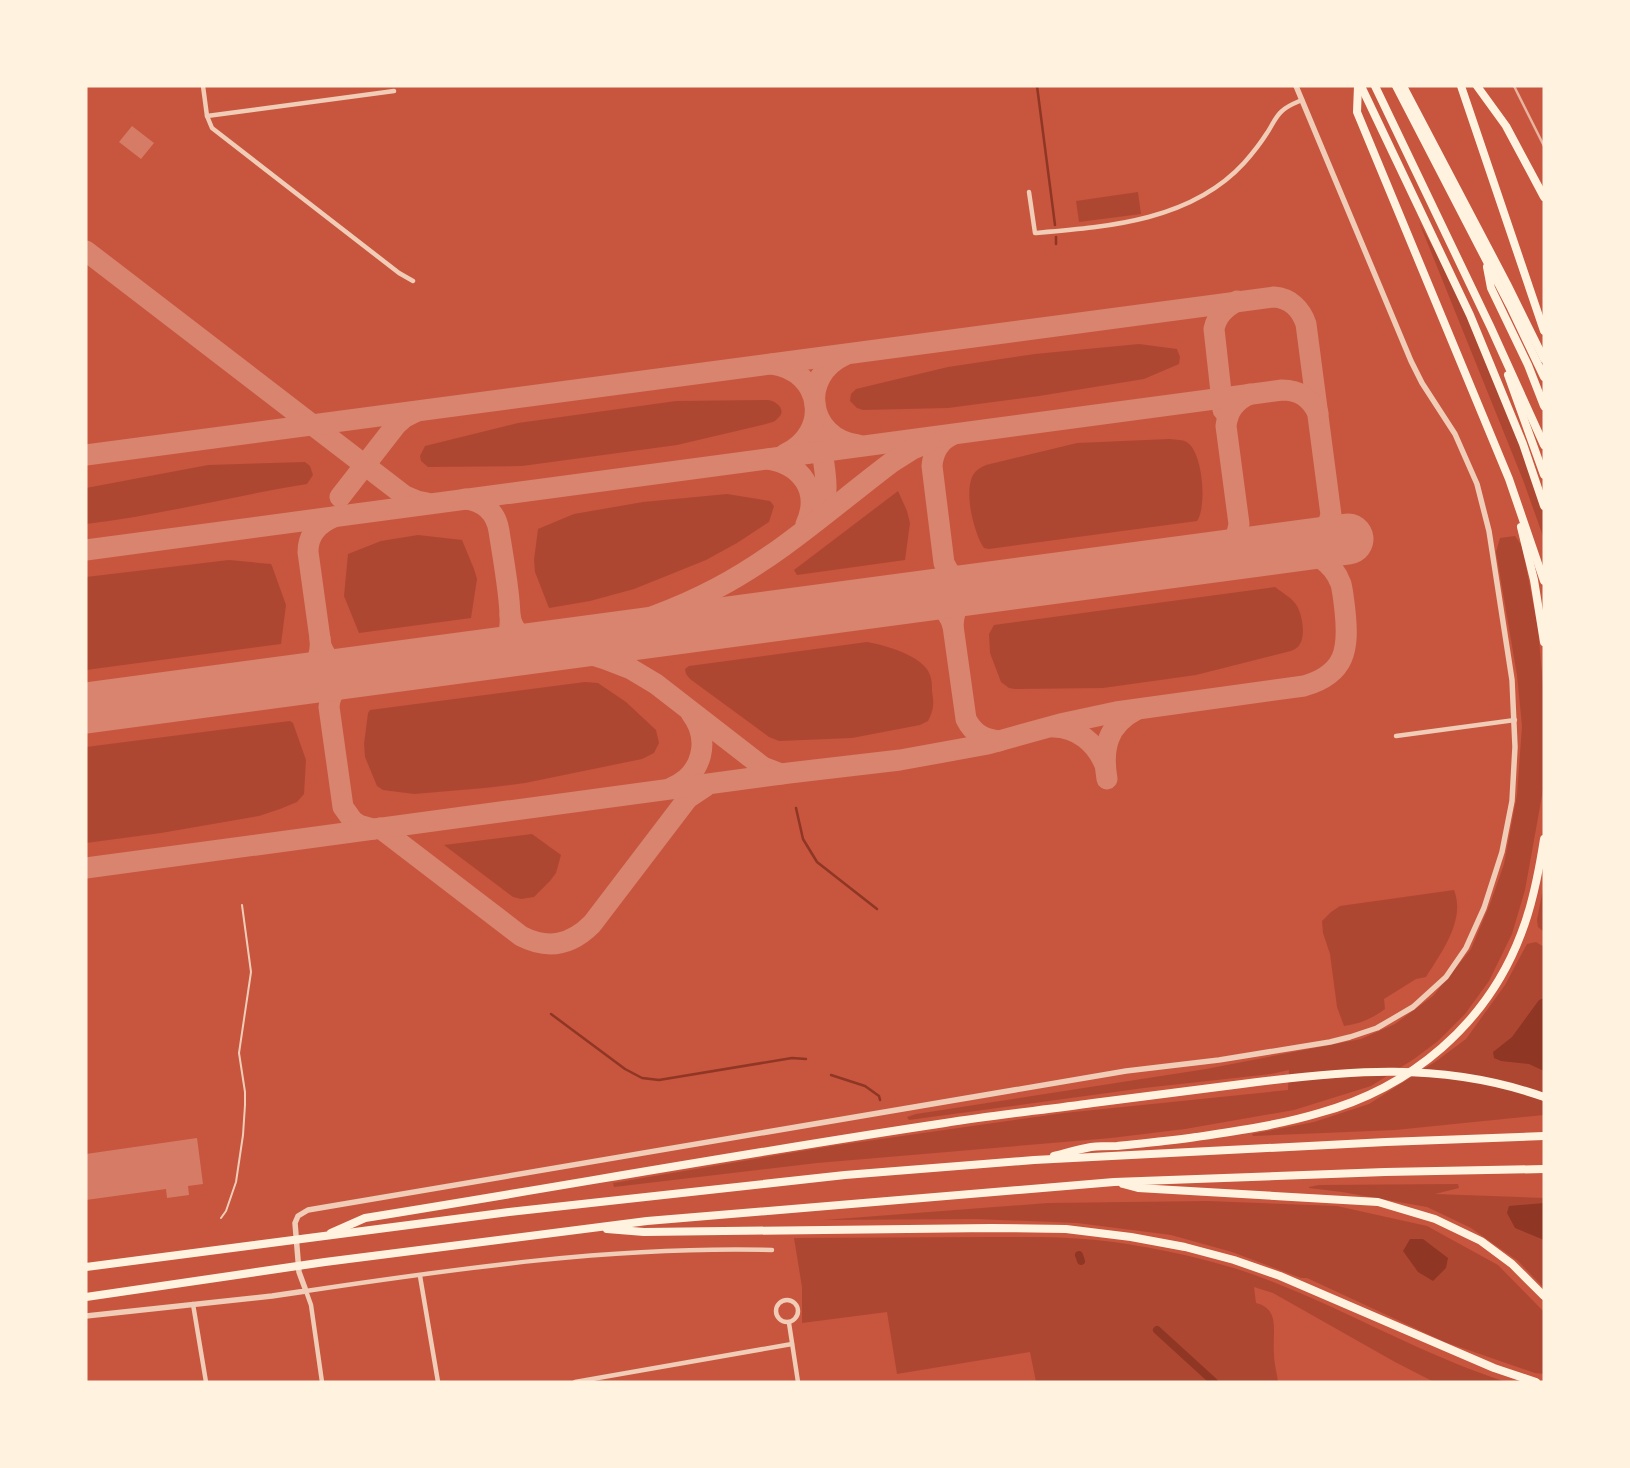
<svg xmlns="http://www.w3.org/2000/svg" width="1630" height="1468" font-family="'Space Grotesk',sans-serif">
<style>
.green{fill:#ae4732}
.water{fill:#8f3625}
.lines{fill:none;stroke-linecap:round;stroke-linejoin:round}
.stream{stroke:#8f3625;stroke-width:2.5}
.canal{stroke:#8f3625;stroke-width:8}
.taxiway{stroke:#d8846e;stroke-width:21}
.runway{stroke:#d8846e;stroke-width:51}
.building{fill:#d67c66}
.service{stroke:#f1ccb7;stroke-width:2}
.minor{stroke:#f1ccb7;stroke-width:4.5}
.tertiary{stroke:#f1ccb7;stroke-width:5.5}
.motorway{stroke:#fff3e0;stroke-width:8}
.rail{stroke:#e9b49f;stroke-width:2.5}
</style>
<rect width="100%" height="100%" fill="#c8553d"/>
<!-- green -->
<g class="green">
<polygon points="1138,192 1141,214 1079,222 1076,201"/>
<polygon points="1419,222 1451,280 1518,439 1544,513 1544,539 1523,480"/>
<polygon points="1139,344 1177,349 1180,357 1179,364 1144,379 1039,396 948,408 863,410 857,408 850,401 851,394 856,389 948,367 1035,354"/>
<path d="M 768,400 C 777,401 788,411 777,419 C 775,422 769,423 766,424 L 677,445 L 522,466 L 428,467 L 421,461 L 420,456 L 425,446 L 518,423 L 676,401 Z"/>
<path d="M 1169,439 C 1176,440 1183,439 1188,443 C 1203,454 1207,507 1197,521 L 989,549 L 984,548 L 982,545 C 973,528 964,492 973,475 C 976,470 981,467 986,465 L 1077,443 Z"/>
<path d="M 305,462 L 310,466 L 313,475 L 307,484 C 233,496 161,515 86,524 L 86,488 L 208,465 Z"/>
<polygon points="898,491 907,511 910,523 905,560 797,575 794,570"/>
<polygon points="727,494 770,501 774,506 769,522 737,543 706,560 634,589 590,601 549,608 535,572 534,560 538,529 574,514 643,502"/>
<polygon points="418,535 462,540 474,569 477,579 471,618 359,633 344,596 348,554 381,541"/>
<polygon points="1515,536 1522,546 1538,628 1544,698 1543,790 1525,890 1512,934 1489,981 1465,1014 1438,1041 1414,1059 1371,1086 1294,1110 1185,1129 1111,1138 817,1163 614,1187 613,1183 832,1146 1064,1113 1288,1090 1289,1070 1271,1074 1144,1088 909,1120 907,1117 916,1114 1206,1069 1361,1039 1395,1024 1433,996 1471,949 1490,904 1504,864 1517,795 1522,726 1517,675 1496,552 1500,538"/>
<polygon points="229,560 271,564 272,566 286,605 281,644 86,670 86,577"/>
<path d="M 1275,587 C 1281,592 1289,596 1294,602 C 1302,610 1306,634 1300,644 C 1297,649 1292,651 1287,652 L 1196,675 L 1103,688 L 1015,689 L 1009,688 L 1001,682 L 990,653 L 989,634 L 994,625 Z"/>
<path d="M 867,642 C 885,645 924,656 930,675 C 932,680 932,686 932,691 C 934,703 934,710 928,721 L 920,725 L 852,738 L 779,741 L 769,737 L 690,679 L 686,674 L 685,669 L 689,666 Z"/>
<polygon points="585,682 598,683 626,702 656,730 659,743 654,753 642,759 525,783 485,788 414,794 383,790 377,786 365,757 364,744 368,713 370,710"/>
<polygon points="290,721 293,723 306,760 304,794 297,802 280,809 259,816 161,833 86,843 86,747"/>
<polygon points="532,834 561,855 556,873 550,881 534,897 521,899 513,897 444,845"/>
<polygon points="1544,883 1544,932 1538,927 1537,920"/>
<path d="M 1454,890 C 1466,920 1441,953 1426,977 L 1416,979 L 1384,999 L 1385,1009 C 1373,1018 1360,1024 1344,1026 L 1337,1007 L 1330,954 L 1323,933 L 1322,921 L 1331,912 L 1340,906 Z"/>
<polygon points="1536,942 1544,947 1544,1115 1395,1130 1253,1136 1252,1134 1314,1122 1369,1104 1435,1062 1466,1039 1505,985 1527,944"/>
<polygon points="1458,1184 1459,1188 1435,1194 1544,1198 1544,1288 1518,1261 1471,1228 1427,1207 1342,1192 1309,1188 1309,1187 1319,1185"/>
<polygon points="1208,1201 1337,1206 1427,1226 1498,1265 1544,1312 1544,1374 1535,1373 1445,1342 1307,1278 1301,1278 1232,1252 1171,1235 1077,1223 976,1219 824,1220 1048,1203"/>
<path d="M 986,1237 C 1022,1237 1059,1236 1096,1240 C 1143,1245 1191,1255 1237,1269 C 1329,1299 1413,1352 1506,1382 L 1434,1382 L 1395,1362 L 1273,1293 L 1254,1287 L 1256,1303 C 1281,1309 1272,1333 1274,1354 C 1274,1363 1277,1373 1278,1382 L 1036,1382 L 1030,1352 L 897,1374 L 887,1312 L 802,1323 L 802,1287 L 794,1238 Z"/>
</g>
<!-- water -->
<g class="water">
<polygon points="1544,998 1544,1071 1529,1064 1501,1061 1494,1058 1493,1052 1512,1037 1539,1000"/>
<polygon points="1544,1203 1544,1240 1515,1228 1507,1213 1509,1206"/>
<polygon points="1410,1239 1423,1239 1448,1258 1446,1268 1433,1281 1418,1272 1403,1251"/>
</g>
<g class="lines">
<!-- stream -->
<g class="stream">
<polyline points="1037,86 1055,225"/>
<polyline points="1056,237 1056,244"/>
<polyline points="796,808 803,839 817,862 877,909"/>
<polyline points="551,1014 625,1069 642,1078 659,1080 792,1058 806,1059"/>
<polyline points="831,1075 865,1086 879,1096 880,1100"/>
</g>
<!-- canal -->
<g class="canal">
<polyline points="1079,1255 1081,1261"/>
<polyline points="1157,1330 1214,1382"/>
</g>
<!-- taxiway -->
<g class="taxiway">
<polyline points="86,251 405,496 417,501 427,503"/>
<path d="M 845,355 C 799,376 807,438 858,445"/>
<path d="M 772,364 C 823,371 831,433 785,454"/>
<path d="M 1223,410 L 1214,329 C 1217,315 1225,308 1237,301"/>
<path d="M 952,435 C 939,441 933,453 932,466 L 944,563 L 949,572 L 963,585 L 975,587 L 995,587"/>
<path d="M 86,455 L 1274,297 C 1290,298 1301,309 1306,324 L 1331,515 C 1323,545 1302,544 1275,549"/>
<path d="M 768,459 C 801,464 821,491 806,524"/>
<polyline points="340,497 396,425 405,417 415,412"/>
<path d="M 465,499 C 484,501 496,512 499,531 C 502,552 515,619 508,634 C 504,645 495,649 486,655"/>
<path d="M 334,517 C 318,524 308,534 308,552 L 321,646 C 327,661 337,669 353,673"/>
<path d="M 816,520 C 834,496 823,465 820,438"/>
<path d="M 86,550 L 1282,390 C 1300,390 1310,398 1318,413"/>
<path d="M 1207,558 C 1225,552 1236,544 1239,524 L 1226,426 C 1228,410 1235,401 1250,394"/>
<path d="M 989,588 C 967,595 954,600 953,626 L 966,719 C 973,733 983,739 999,741"/>
<path d="M 912,598 C 933,601 946,603 953,626"/>
<path d="M 510,615 C 512,633 525,640 540,648"/>
<path d="M 576,643 C 624,627 672,612 717,588 C 780,555 835,505 892,462 L 911,450 L 929,442"/>
<polyline points="545,647 586,653 605,659 631,669 656,684 763,767 781,774"/>
<path d="M 353,673 C 341,682 330,691 329,707 L 343,807 L 353,821 L 359,825 L 373,829"/>
<path d="M 296,680 C 313,670 322,660 320,638"/>
<path d="M 1053,727 C 1077,727 1096,743 1105,765"/>
<path d="M 1107,779 C 1102,749 1107,725 1136,710"/>
<path d="M 671,788 C 703,775 711,739 691,713"/>
<path d="M 380,828 L 521,936 C 548,950 571,945 592,924 L 688,798 L 706,786"/>
<path d="M 86,868 L 789,773 L 900,760 L 988,744 L 1060,724 L 1116,712 L 1304,686 C 1346,674 1349,649 1345,611 C 1344,602 1343,592 1341,584 C 1333,562 1312,549 1290,549"/>
</g>
<!-- runway -->
<polyline class="runway" points="86,708 1348,539"/>
</g>
<!-- building -->
<g class="building">
<polygon points="132,126 154,143 141,159 119,142"/>
<polygon points="197,1138 203,1184 188,1186 189,1195 167,1198 166,1189 86,1200 86,1154"/>
</g>
<g class="lines">
<!-- service -->
<polyline class="service" points="221,1218 226,1211 236,1182 243,1135 245,1105 245,1092 239,1053 251,972 242,905"/>
<!-- minor -->
<g class="minor">
<polyline points="203,86 207,116 212,128 399,273 413,281"/>
<polyline points="207,116 394,91"/>
<path d="M 1029,192 L 1035,233 C 1107,227 1191,221 1244,163 C 1252,154 1260,144 1267,133 C 1272,126 1275,117 1282,111 C 1287,106 1295,103 1302,100"/>
<polyline points="1396,736 1515,720"/>
<polyline points="420,1276 438,1382"/>
<circle cx="787" cy="1311" r="11"/>
<polyline points="193,1304 206,1382"/>
<polyline points="789,1323 798,1382"/>
<path d="M 322,1382 L 311,1305 L 306,1291 C 460,1268 616,1246 772,1250"/>
<polyline points="575,1382 792,1344"/>
</g>
<!-- tertiary -->
<polyline class="tertiary" points="86,1316 272,1296 306,1291 299,1272 295,1223 298,1216 308,1210 1126,1071 1219,1060 1330,1042 1350,1037 1377,1028 1413,1007 1446,977 1466,948 1484,908 1502,852 1512,801 1515,747 1512,680 1489,531 1477,484 1455,434 1422,383 1411,361 1296,86"/>
<!-- motorway -->
<g class="motorway">
<polyline points="1358,86 1357,112 1509,479 1544,581"/>
<polyline points="1361,86 1470,315 1523,444 1544,506"/>
<polyline points="1375,86 1491,328 1544,445"/>
<polyline points="1396,86 1511,308 1544,377"/>
<polyline points="1403,86 1507,284 1544,359"/>
<polyline points="1461,86 1544,331"/>
<polyline points="1477,86 1506,126 1544,197"/>
<polyline points="1487,267 1491,288 1528,365 1544,406"/>
<polyline points="1508,375 1544,475"/>
<polyline points="1521,527 1534,580 1544,642"/>
<path d="M 1054,1156 C 1066,1153 1079,1149 1091,1147 C 1100,1146 1109,1146 1117,1146 C 1144,1143 1170,1141 1196,1137 C 1237,1131 1279,1125 1319,1113 C 1411,1088 1487,1024 1521,934 C 1533,904 1539,871 1544,839"/>
<polyline points="1123,1184 1138,1188 1378,1202 1435,1219 1481,1241 1512,1264 1544,1296"/>
<polyline points="607,1229 644,1232 991,1228 1066,1229 1131,1237 1185,1247 1234,1260 1280,1276 1494,1368 1536,1382"/>
<path d="M 331,1233 L 365,1218 C 558,1187 751,1152 945,1123 C 994,1115 1044,1110 1093,1103 C 1143,1097 1192,1090 1242,1084 C 1346,1070 1443,1061 1544,1097"/>
<polyline points="86,1267 509,1212 845,1175 1034,1160 1386,1142 1544,1136"/>
<polyline points="86,1297 325,1262 647,1221 1114,1182 1385,1172 1544,1169"/>
</g>
<!-- rail -->
<polyline class="rail" points="1514,86 1544,146"/>
</g>
<!-- border -->
<rect width="1630" height="1468" fill="none" stroke="#fff3e0" stroke-width="175"/>
</svg>
